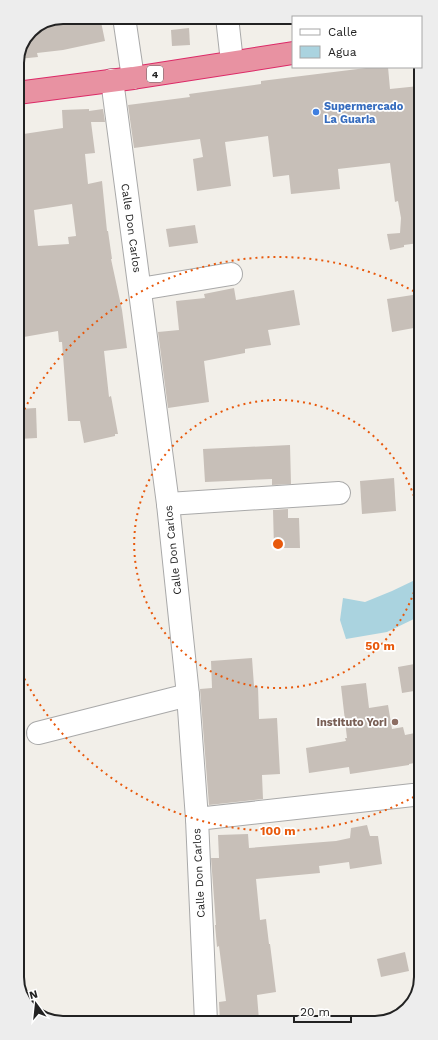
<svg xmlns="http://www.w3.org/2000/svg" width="438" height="1040" font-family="'Work Sans',sans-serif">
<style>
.water{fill:#aad3df}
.building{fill:#c7bfb8;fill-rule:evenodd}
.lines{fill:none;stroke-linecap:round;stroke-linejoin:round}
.minor-casing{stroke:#a9a9a9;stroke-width:24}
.highway-casing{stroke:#dc2a67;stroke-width:24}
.minor{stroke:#fff;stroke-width:22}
.highway{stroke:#e892a2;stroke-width:22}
.ring{fill:none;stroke:#e8590c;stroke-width:2;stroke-dasharray:2 4}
.shop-dot{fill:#3f7fe0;stroke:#fff;stroke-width:1.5}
.education-dot{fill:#8d6e63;stroke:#fff;stroke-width:1.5}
.labels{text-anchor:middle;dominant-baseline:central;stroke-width:3.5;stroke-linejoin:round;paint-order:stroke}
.shield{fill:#fff;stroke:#646464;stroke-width:1}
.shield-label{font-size:10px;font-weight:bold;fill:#222}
.shop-label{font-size:11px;font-weight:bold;fill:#366cbe;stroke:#fff;text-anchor:start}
.street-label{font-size:11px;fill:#222;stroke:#fff}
.education-label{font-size:11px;font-weight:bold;fill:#785e54;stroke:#fff;text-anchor:end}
.rim{fill:none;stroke:#222;stroke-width:2}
.centre{fill:#e8590c;stroke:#fff;stroke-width:2}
.ring-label{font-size:12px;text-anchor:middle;font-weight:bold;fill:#e8590c;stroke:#fff;stroke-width:3.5;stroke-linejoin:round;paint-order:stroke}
</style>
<rect width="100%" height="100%" fill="#f2efe9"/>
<!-- water -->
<polygon class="water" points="415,580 420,586 420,610 418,617 387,632 346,639 340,620 343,598 365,602 392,591"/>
<!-- building -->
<g class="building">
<polygon points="63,17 100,17 105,41 63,50 37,53 38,57 18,59 31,30"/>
<polygon points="189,28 190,45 172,46 171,30"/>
<polygon points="374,67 388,67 390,89 419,86 419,243 404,245 404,247 390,250 387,234 400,233 401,218 398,201 395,202 390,163 338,169 340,189 291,194 289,175 273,177 268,136 225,142 231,186 197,191 193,159 203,157 200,139 134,148 128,105 190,97 189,94 261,84 261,81"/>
<path d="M 89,109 L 89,111 L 103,109 L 105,122 L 91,122 L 95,153 L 85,154 L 88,184 L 102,181 L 107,231 L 108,231 L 112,259 L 111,259 L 122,310 L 127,348 L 104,351 L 109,397 L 111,396 L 118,434 L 115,434 L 115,436 L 84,443 L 80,421 L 68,421 L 62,342 L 59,342 L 58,331 L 18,338 L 17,135 L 63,128 L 62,110 ZM 72,204 L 76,236 L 68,237 L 69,244 L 38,246 L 34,210 Z"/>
<polygon points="195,225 198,243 169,247 166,229"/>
<polygon points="234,288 236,300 294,290 300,325 268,330 271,345 245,349 245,353 204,361 209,402 168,408 158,332 179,330 176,301 205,298 204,294"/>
<polygon points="419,294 419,327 392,332 387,299"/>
<polygon points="36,408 37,438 18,439 18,409"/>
<polygon points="290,445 291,484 272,485 272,479 205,482 203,449"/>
<polygon points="394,478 396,511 362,514 360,481"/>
<polygon points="288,509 288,518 299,518 300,548 274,548 273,510"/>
<polygon points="252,658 254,686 258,686 259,719 277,718 280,774 262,775 263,799 209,805 200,689 212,688 211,661"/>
<polygon points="420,663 420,690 402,693 398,667"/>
<polygon points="366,683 369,708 388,705 392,729 403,727 405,735 420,732 420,762 409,764 409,765 350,774 349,767 309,773 306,748 346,741 345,738 347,738 341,686"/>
<polygon points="367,825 370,836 378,836 382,864 350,869 349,862 319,866 320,873 256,879 260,920 266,919 269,944 270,944 276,992 257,995 259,1020 235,1022 220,1022 219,1002 226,1001 219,946 217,947 215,925 216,925 211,858 219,858 218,835 248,834 249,848 336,841 350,838 351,828"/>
<polygon points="405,952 409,971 381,977 377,959"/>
</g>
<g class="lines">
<!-- minor casing -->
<g class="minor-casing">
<g id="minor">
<polyline points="124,17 133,78"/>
<polyline points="227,17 232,62"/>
<polyline points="112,80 168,504 188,695 197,819 206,1022"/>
<polyline points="140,289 231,274"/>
<polyline points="168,504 339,493"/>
<polyline points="38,733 188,695"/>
<polyline points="197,819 413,795"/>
</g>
</g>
<!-- highway casing -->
<g class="highway-casing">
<polyline id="highway" points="17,93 133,78 293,53"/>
</g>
<!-- minor -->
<use href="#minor" class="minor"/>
<!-- highway -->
<use href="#highway" class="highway"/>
</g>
<!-- distance rings -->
<g class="ring">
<path d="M420 569A144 144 0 1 1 420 519"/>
<path d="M419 794A287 287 0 0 1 19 668M19 420A287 287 0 0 1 417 293"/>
</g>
<!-- markers -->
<circle class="shop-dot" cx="316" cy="112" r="4"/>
<circle class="education-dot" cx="395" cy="722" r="4"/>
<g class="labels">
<!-- shield labels -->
<rect class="shield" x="147" y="66" width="16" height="16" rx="3"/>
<g class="shield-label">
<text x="155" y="74">4</text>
</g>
<!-- shop labels -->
<g class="shop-label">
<text x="324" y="106">Supermercado<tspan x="324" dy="13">La Guaria</tspan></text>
</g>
<!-- street labels -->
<g class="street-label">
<text transform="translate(131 228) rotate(82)">Calle Don Carlos</text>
<text transform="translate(173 550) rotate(-96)">Calle Don Carlos</text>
<text transform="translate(199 873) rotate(-93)">Calle Don Carlos</text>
</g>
<!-- education labels -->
<g class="education-label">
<text x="387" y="722">Instituto Yori</text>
</g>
</g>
<!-- crop -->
<path d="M0 0H438V1040H0ZM63 24H375A39 39 0 0 1 414 63V977A39 39 0 0 1 375 1016H63A39 39 0 0 1 24 977V63A39 39 0 0 1 63 24Z" fill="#ededed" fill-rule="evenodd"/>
<path class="rim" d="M63 24H375A39 39 0 0 1 414 63V977A39 39 0 0 1 375 1016H63A39 39 0 0 1 24 977V63A39 39 0 0 1 63 24Z"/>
<circle cx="278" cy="544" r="6" class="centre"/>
<g class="ring-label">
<text x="380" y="650">50 m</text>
<text x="278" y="835">100 m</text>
</g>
<!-- legend -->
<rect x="292" y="16" width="130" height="52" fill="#ffffff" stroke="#a7a7a7"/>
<rect x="300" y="29" width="20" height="6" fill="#ffffff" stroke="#a7a7a7"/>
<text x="328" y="36" font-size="12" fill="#222222">Calle</text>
<rect x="300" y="46" width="20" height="12" fill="#aad3df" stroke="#a7a7a7"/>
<text x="328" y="56" font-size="12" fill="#222222">Agua</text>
<!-- north arrow -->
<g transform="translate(36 1004) rotate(345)" stroke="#ffffff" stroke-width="3" paint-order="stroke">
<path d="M0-3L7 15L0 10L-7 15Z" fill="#222222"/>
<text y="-6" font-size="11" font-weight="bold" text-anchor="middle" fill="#222222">N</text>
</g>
<!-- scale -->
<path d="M294 1016v6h57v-6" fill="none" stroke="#222222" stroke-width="2"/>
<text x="300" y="1016" font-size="12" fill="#222222" stroke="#ffffff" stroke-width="3" paint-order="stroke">20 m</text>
</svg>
